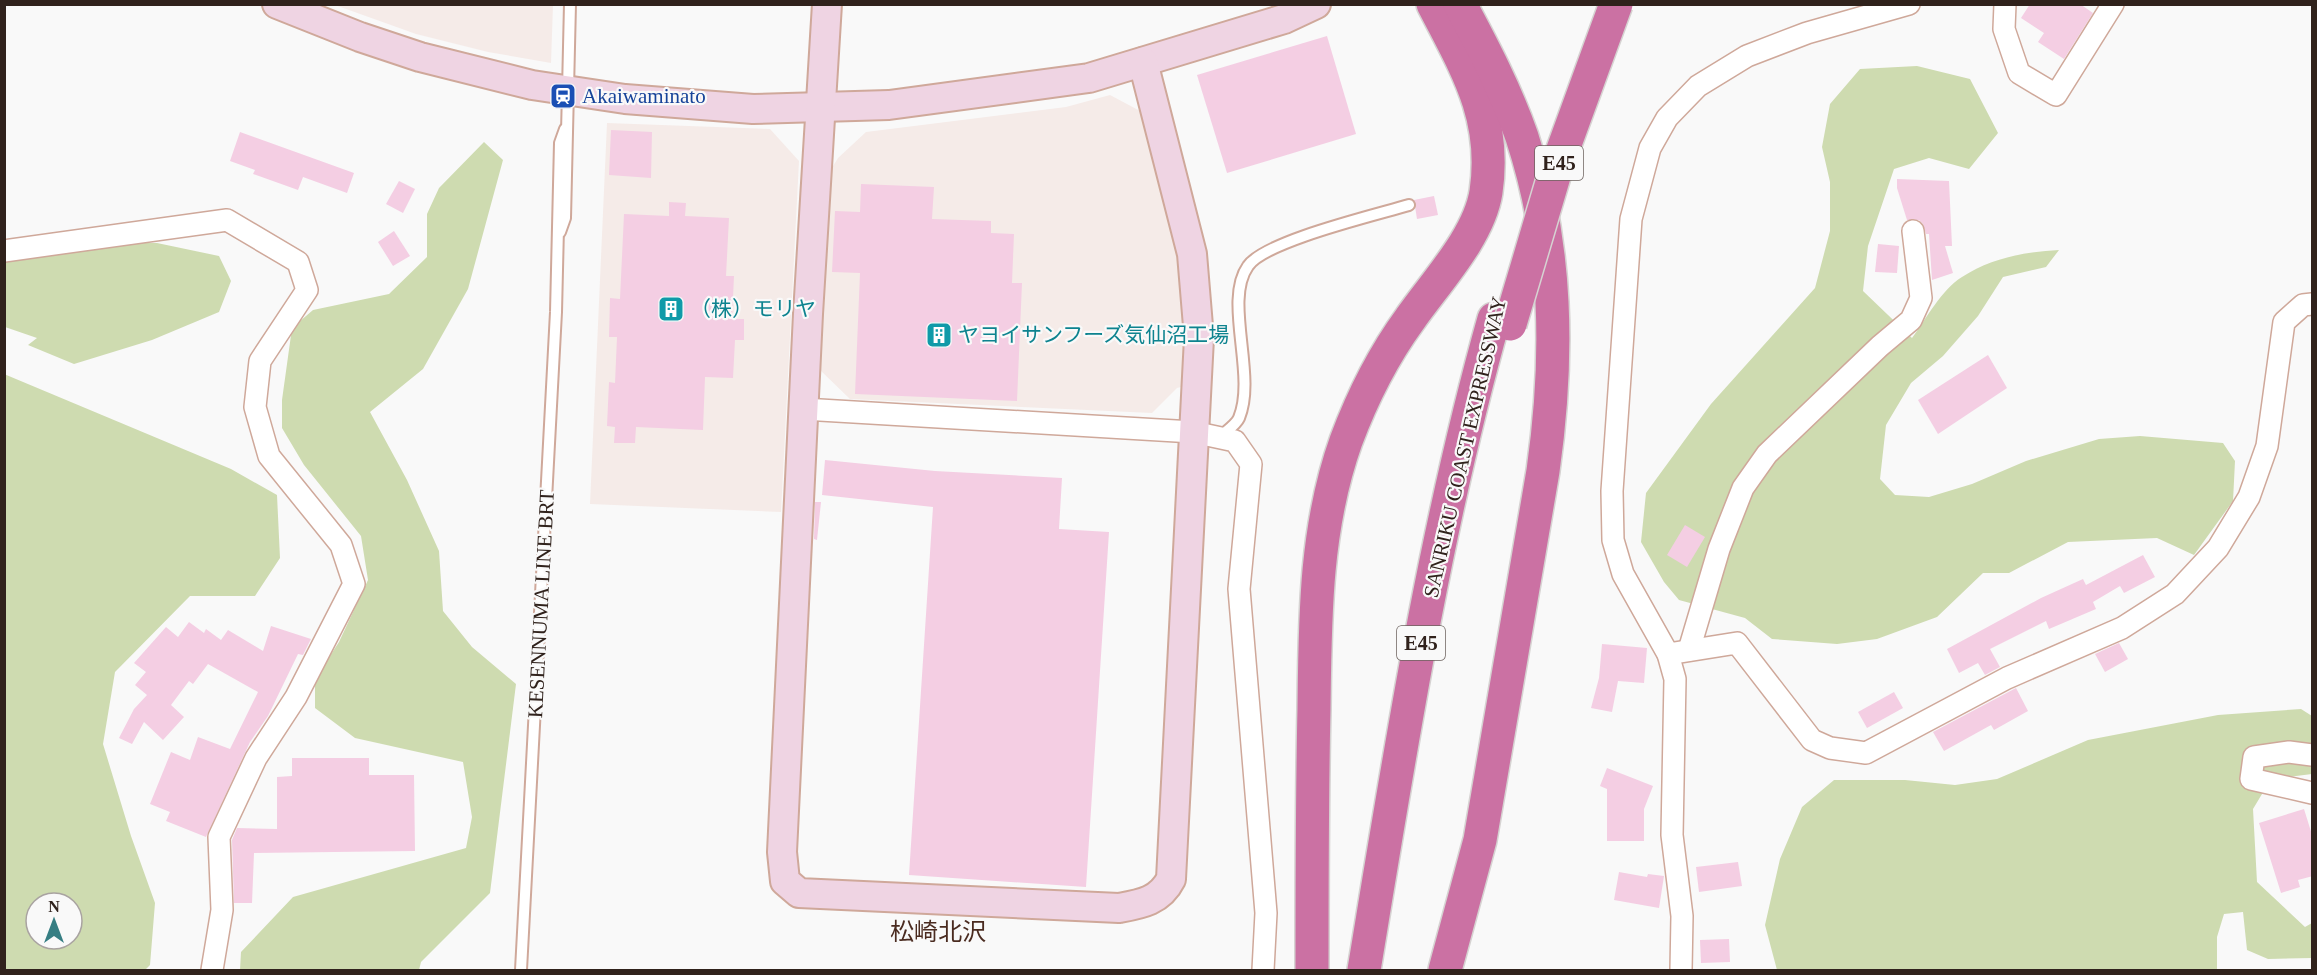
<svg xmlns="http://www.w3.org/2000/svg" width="2317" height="975" font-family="'Times New Roman','Noto Sans JP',serif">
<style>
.built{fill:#f5ebe8}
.green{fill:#cedbb0;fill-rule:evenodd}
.building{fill:#f4cee3}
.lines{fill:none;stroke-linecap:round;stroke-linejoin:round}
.lane-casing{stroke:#cfa89a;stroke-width:14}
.street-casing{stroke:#cfa89a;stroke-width:24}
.secondary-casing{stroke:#cfa89a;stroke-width:32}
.highway-casing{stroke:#d6d3d2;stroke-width:36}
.lane{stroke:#fff;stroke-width:10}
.street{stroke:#fff;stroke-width:21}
.secondary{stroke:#efd4e3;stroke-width:28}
.highway{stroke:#cb71a3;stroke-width:33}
.highway-bridge-casing{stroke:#d6d3d2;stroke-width:36;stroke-linecap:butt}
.highway-bridge{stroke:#cb71a3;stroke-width:33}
.labels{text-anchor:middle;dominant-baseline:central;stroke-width:4.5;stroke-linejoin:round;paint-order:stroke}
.shield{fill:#f9f9f9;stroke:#6c625e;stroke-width:1.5}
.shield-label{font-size:20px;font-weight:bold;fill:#30221c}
.transit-label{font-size:21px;fill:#164399;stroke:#f9f9f9;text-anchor:start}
.culture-label{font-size:21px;fill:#0d838f;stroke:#f9f9f9;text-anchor:start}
.street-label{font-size:21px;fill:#30221c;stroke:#f9f9f9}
.quarter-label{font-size:24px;fill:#4a2b20;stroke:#f9f9f9}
</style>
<rect width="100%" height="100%" fill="#f9f9f9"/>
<!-- built -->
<g class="built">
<polygon points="335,5 553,5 551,63 488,52 416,34"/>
<polygon points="1110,95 1142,112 1180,270 1188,354 1185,386 1177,388 1152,413 850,399 820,370 830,171 838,158 866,132 1066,107"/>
<polygon points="607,123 770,129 799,161 781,512 590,504"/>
</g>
<!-- green -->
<g class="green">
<path d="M 1917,66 L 1970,79 L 1998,133 L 1969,169 L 1929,158 L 1894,169 L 1868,246 L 1863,291 L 1912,338 C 1927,318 1941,290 1962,277 C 1991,258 2025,252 2059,250 L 2046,267 L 2003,277 L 1978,316 L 1943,356 L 1911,383 L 1886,425 L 1880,479 L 1895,495 L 1929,497 L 1972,484 L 2026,461 L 2099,439 L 2140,436 L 2223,443 L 2235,461 L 2233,501 L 2194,555 L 2157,538 L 2068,542 L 2009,573 L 1983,573 L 1937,617 L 1877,639 L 1837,644 L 1772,639 L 1745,618 L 1679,600 L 1664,582 L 1641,542 L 1646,493 L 1711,404 L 1815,288 L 1830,231 L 1830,182 L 1822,147 L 1830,104 L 1860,69 Z"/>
<polygon points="484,142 503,160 468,289 423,369 370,412 407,480 439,551 443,611 472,647 516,684 490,893 421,962 419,970 240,970 241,952 293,897 466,848 472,817 463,762 355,738 315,708 315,679 339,642 368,580 361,536 304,465 282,428 282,400 292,328 313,310 389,294 427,257 427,214 439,188"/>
<polygon points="88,243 157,243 219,256 231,281 219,312 152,340 74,364 28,345 37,338 5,327 5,247"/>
<path d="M 4,374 L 231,469 L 277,495 L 280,558 L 255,596 L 190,596 L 115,672 L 103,744 L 131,836 L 155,903 L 150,965 L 145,970 L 5,970 ZM 36,903 L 72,903 L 72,939 L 36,939 Z"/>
<polygon points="2301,709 2312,716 2312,774 2271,779 2253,809 2257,882 2305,927 2312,923 2312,958 2268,959 2247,950 2243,912 2224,914 2217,937 2217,970 1777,970 1765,925 1780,859 1802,807 1834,780 1905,780 1955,785 1997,779 2088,740 2218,715"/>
</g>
<!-- building -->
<g class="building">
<polygon points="2030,4 2080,4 2093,13 2064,59 2038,42 2044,33 2021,18"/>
<polygon points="1327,36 1356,134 1227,173 1197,75"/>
<polygon points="611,130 652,132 651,178 609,175"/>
<polygon points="240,132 354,173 347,193 303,177 298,190 253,174 255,170 230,161"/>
<polygon points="1897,179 1949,181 1952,246 1945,246 1953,273 1932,280 1929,234 1926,234 1923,224 1919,220 1907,220 1897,188"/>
<polygon points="399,181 415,189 403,213 386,204"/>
<polygon points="861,184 934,187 932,219 991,221 991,233 1014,234 1012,283 1022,283 1017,401 855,394 860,273 832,272 835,211 860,212"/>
<polygon points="1434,196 1438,215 1417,219 1414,200"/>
<polygon points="669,202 686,203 685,216 729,218 726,276 734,276 732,319 744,319 744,340 735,340 733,378 705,377 703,430 636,427 635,443 614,443 615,427 607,426 609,382 615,383 617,337 609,337 610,298 620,299 624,214 669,216"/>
<polygon points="394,231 410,256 393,266 378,242"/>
<polygon points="1878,244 1899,246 1897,273 1875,272"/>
<polygon points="1988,355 2007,388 1938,434 1918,400"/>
<polygon points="825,460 935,471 1062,478 1059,529 1109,532 1086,887 909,875 933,507 822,495"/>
<polygon points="815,502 821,502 817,540 814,539"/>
<polygon points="1685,525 1705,537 1687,567 1667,555"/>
<polygon points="2143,555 2155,577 2124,593 2120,586 2093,602 2096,609 2049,629 2046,621 1990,649 2000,667 1985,675 1978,663 1959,673 1947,649 2041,598 2083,579 2086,585"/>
<polygon points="189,622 204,633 206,629 221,640 228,630 263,651 271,626 311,639 303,655 298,654 268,716 250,742 206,837 166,821 170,812 150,804 171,752 190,760 198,737 230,749 258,692 208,664 193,684 189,681 171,705 184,717 163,740 144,722 132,744 119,738 134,709 147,695 135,685 146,672 134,663 166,627 178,637"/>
<polygon points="2119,643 2128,659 2105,672 2095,654"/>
<polygon points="1602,644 1647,648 1644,683 1618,681 1612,712 1591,708 1599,678"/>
<polygon points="2016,688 2028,711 1994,730 1991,725 1944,751 1933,732"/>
<polygon points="1894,692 1903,708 1867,728 1858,712"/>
<polygon points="292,758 369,758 369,775 414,775 415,851 254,853 252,903 234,903 232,840 237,828 277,829 277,777 292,776"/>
<polygon points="1607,768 1653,786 1644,809 1644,841 1607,841 1607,789 1600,786"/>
<polygon points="2304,809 2313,838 2313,876 2298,880 2300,887 2281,893 2259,823"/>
<polygon points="1738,862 1742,886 1699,892 1696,867"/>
<polygon points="1619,872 1647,877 1648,874 1664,876 1659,908 1614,900"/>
<polygon points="1729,939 1730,962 1701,963 1700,940"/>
</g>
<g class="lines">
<!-- lane casing -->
<g class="lane-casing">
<g id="lane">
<polyline points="560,232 565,218 570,4"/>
<path d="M 1220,437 C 1225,432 1236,425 1239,418 C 1257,375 1223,301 1248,266 C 1265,241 1376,215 1409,205"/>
<polyline points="521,970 556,312 560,143 565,129"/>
</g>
</g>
<!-- street casing -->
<g class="street-casing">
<g id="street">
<polyline points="2005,4 2004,29 2019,73 2056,95 2113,4"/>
<polyline points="4,251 227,220 298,262 307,290 260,361 255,407 269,456 341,545 354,584 296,697 256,758 219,837 222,910 212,970"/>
<polyline points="803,409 1193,432 1235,441 1251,464 1239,589 1266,913 1263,970"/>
<polyline points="1689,650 1719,549 1743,488 1767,454 1880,346 1911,320 1921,298 1913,231"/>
<polyline points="1668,654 1737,643 1812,740 1830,748 1866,753 2007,678 2122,628 2175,594 2218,548 2249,497 2267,446 2284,322 2303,305 2312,304"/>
<polyline points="2312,755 2289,752 2254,757 2251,779 2312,793"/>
<polyline points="1681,970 1682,916 1672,835 1675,679 1668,654 1623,574 1613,540 1612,491 1631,219 1650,148 1667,118 1698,86 1747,56 1807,33 1909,4"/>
</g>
</g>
<!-- secondary casing -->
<g class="secondary-casing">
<g id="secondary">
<polyline points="277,4 360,37 420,57 532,85 625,99 753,109 889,105 1089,78 1284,19 1316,4"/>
<path d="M 827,4 L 808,314 L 782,852 L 785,881 L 799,893 L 1119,908 C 1141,904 1160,901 1171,879 L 1199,338 L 1192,254 L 1143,62"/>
</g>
</g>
<!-- highway casing -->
<g class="highway-casing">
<g id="highway">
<path d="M 1312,970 C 1312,883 1312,796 1314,709 C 1315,618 1315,528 1346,441 C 1362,398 1383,356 1410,319 C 1435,283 1479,237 1486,192 C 1497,117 1466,68 1433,4"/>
<path d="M 1364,970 C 1400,752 1434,532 1494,319"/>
<path d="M 1445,970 L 1480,840 L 1543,471 C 1559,358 1558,246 1522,137 C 1506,91 1483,47 1460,4"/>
</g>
</g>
<!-- lane -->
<use href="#lane" class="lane"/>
<!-- street -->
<use href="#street" class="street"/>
<!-- secondary -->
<use href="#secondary" class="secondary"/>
<!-- highway -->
<use href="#highway" class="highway"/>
<!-- highway-bridge casing -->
<g class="highway-bridge-casing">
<polyline id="highway-bridge" points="1510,324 1557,166 1616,4"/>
</g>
<!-- highway-bridge -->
<use href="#highway-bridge" class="highway-bridge"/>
</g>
<!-- icons -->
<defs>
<g id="station-square" transform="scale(1.35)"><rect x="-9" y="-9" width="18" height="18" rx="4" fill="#1a4fb4" stroke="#f9f9f9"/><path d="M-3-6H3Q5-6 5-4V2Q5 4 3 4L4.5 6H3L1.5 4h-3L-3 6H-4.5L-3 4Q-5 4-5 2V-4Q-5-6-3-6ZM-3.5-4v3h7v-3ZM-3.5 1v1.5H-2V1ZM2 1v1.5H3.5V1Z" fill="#fff"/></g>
<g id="building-square" transform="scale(1.35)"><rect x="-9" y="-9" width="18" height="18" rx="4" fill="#0f9aa8" stroke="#f9f9f9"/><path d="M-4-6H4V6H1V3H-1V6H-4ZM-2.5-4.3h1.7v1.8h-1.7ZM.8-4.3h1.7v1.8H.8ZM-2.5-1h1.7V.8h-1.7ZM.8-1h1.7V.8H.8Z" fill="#fff"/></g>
</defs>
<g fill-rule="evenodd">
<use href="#station-square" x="563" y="96"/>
<use href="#building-square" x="671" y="309"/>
<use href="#building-square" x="939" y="335"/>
</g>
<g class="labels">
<!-- shield labels -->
<g class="shield">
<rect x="1535" y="146" width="48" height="34" rx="4.5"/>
<rect x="1397" y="626" width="48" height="34" rx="4.5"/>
</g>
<g class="shield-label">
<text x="1559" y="163">E45</text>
<text x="1421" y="643">E45</text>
</g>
<!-- transit labels -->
<g class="transit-label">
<text x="582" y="96">Akaiwaminato</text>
</g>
<!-- culture labels -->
<g class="culture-label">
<text x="690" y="309">（株）モリヤ</text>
<text x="958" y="335">ヤヨイサンフーズ気仙沼工場</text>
</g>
<!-- street labels -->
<g class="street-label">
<text transform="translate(1465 447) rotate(-77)">SANRIKU COAST EXPRESSWAY</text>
<text transform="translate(541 604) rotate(-87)">KESENNUMA LINE BRT</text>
</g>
<!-- quarter labels -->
<g class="quarter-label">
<text x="938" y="932">松崎北沢</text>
</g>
</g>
<!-- border -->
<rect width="2317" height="975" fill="none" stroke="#30221c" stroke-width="12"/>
<!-- north arrow -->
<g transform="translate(54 921)"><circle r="28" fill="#f9f9f9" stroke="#a9a3a1" stroke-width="1.5"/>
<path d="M0-4.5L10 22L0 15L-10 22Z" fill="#367e83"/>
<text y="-9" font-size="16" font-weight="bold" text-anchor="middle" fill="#30221c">N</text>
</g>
</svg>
